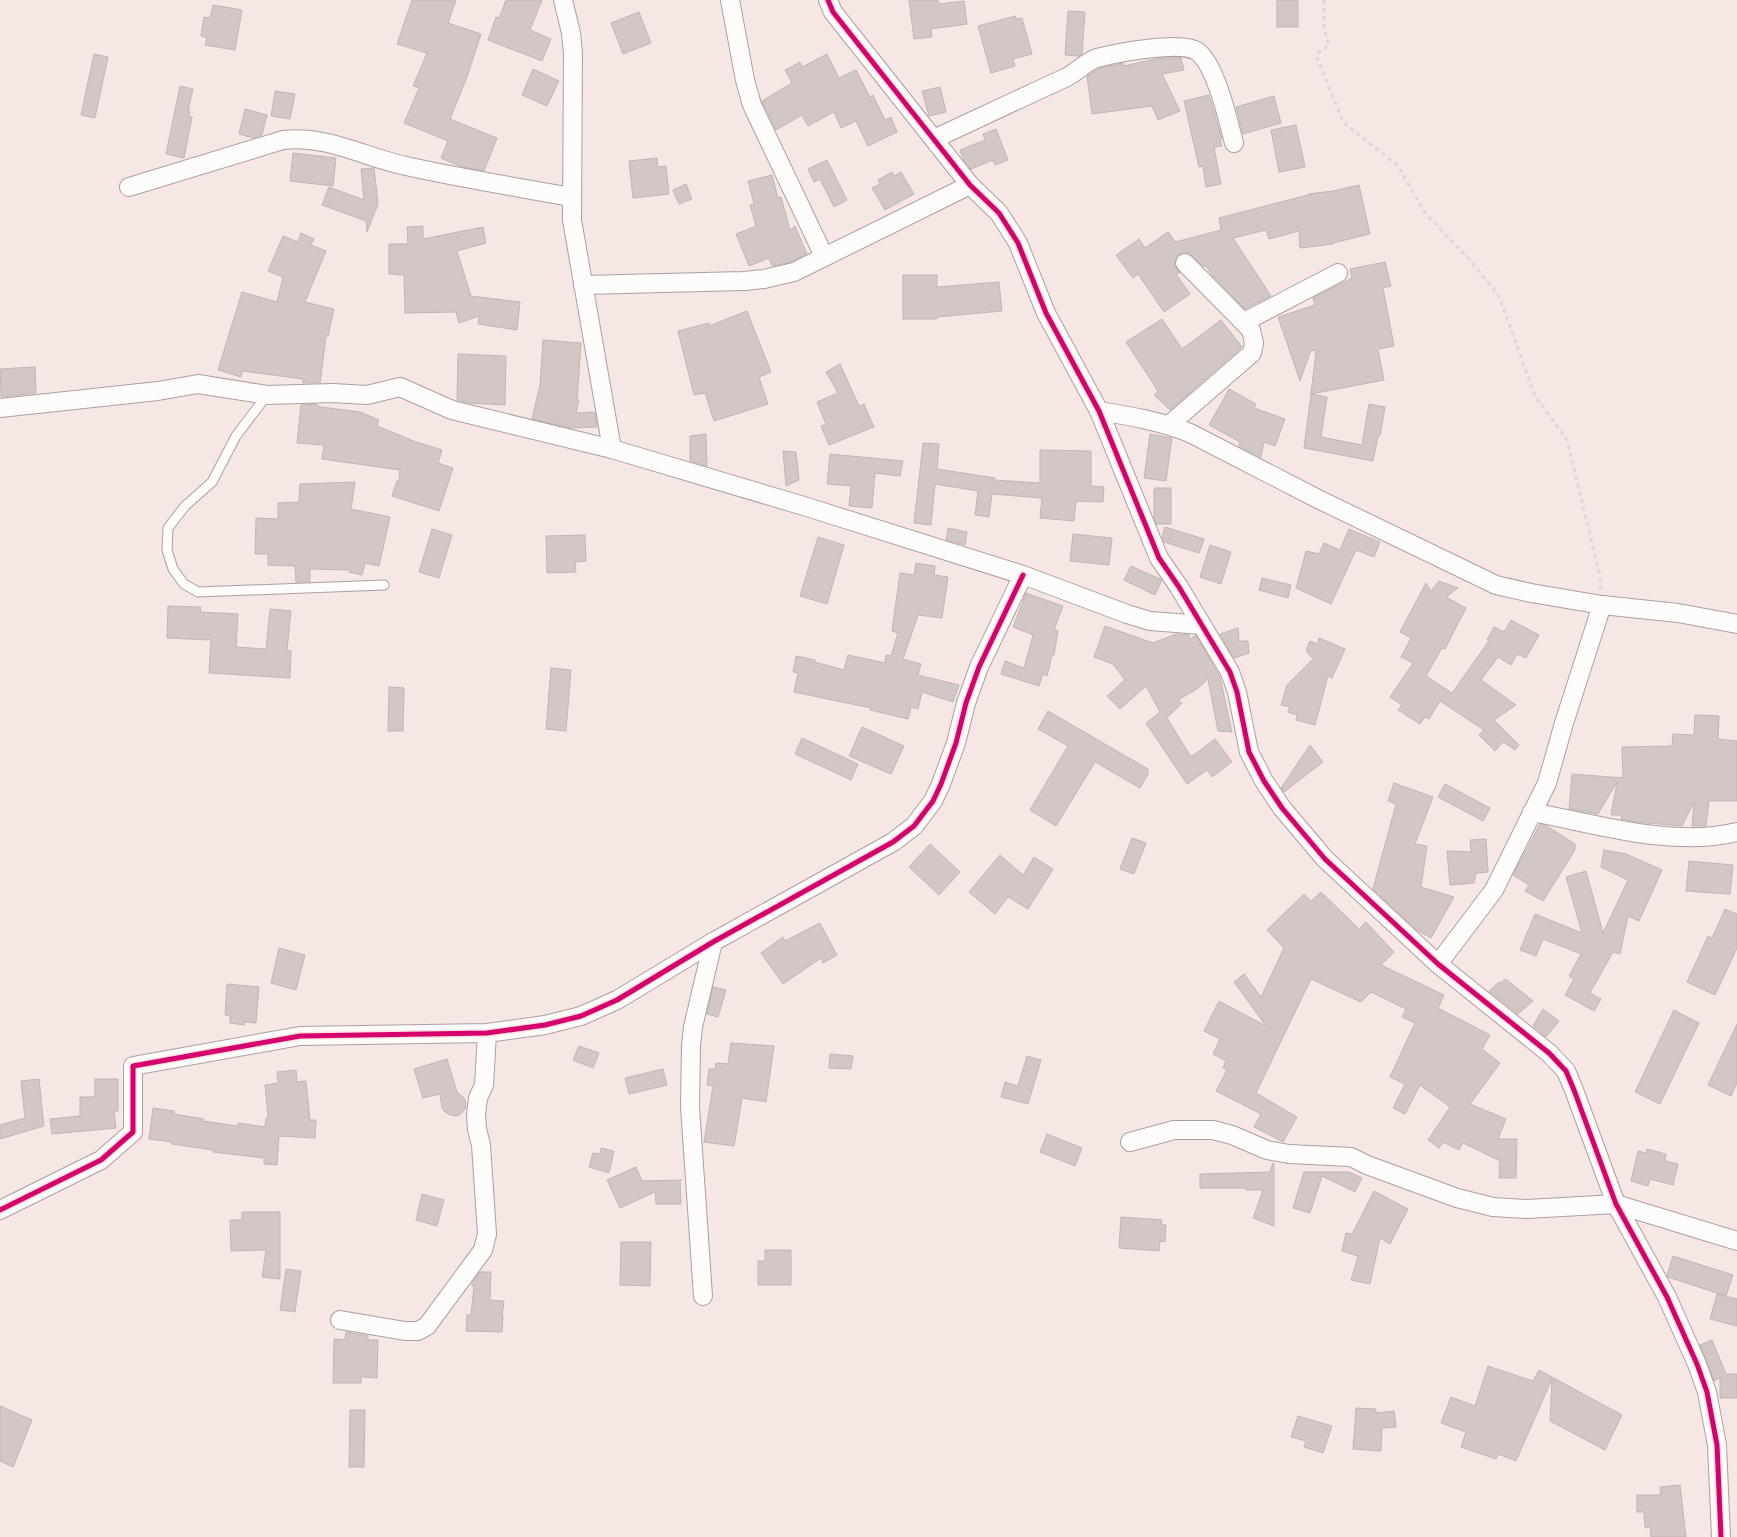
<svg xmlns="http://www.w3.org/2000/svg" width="1737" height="1537" font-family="'PT Sans',sans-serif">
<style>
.building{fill:#d3c7c5;stroke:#c2b5b3}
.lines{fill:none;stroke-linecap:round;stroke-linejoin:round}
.lane-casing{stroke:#aca09e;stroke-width:11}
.street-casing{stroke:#aca09e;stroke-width:20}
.path{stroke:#dcd8d7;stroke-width:3;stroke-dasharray:4 4;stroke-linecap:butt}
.lane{stroke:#fefbfb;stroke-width:9}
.street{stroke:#fefbfb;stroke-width:18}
.cycleway-casing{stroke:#fee2dd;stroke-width:8}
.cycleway{stroke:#d6006c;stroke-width:5}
</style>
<rect width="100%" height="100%" fill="#f6e7e5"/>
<!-- building -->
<g class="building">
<polygon points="412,0 456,0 448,23 481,34 467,77 450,119 497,138 484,171 459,166 441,158 448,141 404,123 419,88 413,86 427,53 397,44"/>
<polygon points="506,0 542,0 530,30 551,39 542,61 488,40 496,17 499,18"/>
<polygon points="909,0 938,0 939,4 964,1 967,24 931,29 932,37 914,39"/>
<rect x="1277" y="0" width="21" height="27"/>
<polygon points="213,5 242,10 235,50 205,45 207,38 201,36 204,17 210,18"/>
<polygon points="1068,11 1085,12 1082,54 1078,56 1065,55"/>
<polygon points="639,12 651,43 623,54 611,23"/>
<polygon points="1015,16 1016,19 1022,18 1032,54 1013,59 1015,66 991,73 978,26"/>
<polygon points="94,54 108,57 95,118 81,115"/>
<polygon points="827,54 839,78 856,70 870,97 873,95 885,120 891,117 897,132 868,146 856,121 841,128 834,112 808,126 802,115 776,130 762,101 792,83 785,70 800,62 802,67"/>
<polygon points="1159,58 1181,58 1184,70 1162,74 1180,111 1158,120 1152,106 1092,114 1087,76 1100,68 1123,63 1124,66"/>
<polygon points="533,69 559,81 547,106 522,95"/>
<polygon points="180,86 193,89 188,111 190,112 189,117 192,117 184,158 166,154"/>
<polygon points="940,87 946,112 929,116 922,91"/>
<polygon points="275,91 295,94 290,119 271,116"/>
<polygon points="1209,95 1222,139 1220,140 1222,146 1214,147 1221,184 1206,187 1203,166 1199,167 1184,101"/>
<polygon points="1274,96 1281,123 1243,134 1236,107"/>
<polygon points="245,109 267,115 262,135 253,138 239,134"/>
<polygon points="1296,125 1305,167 1279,172 1271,130"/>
<polygon points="996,129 1008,160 995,165 993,160 971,169 964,161 960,150 985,140 983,134"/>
<polygon points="293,153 336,158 333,186 290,181"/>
<polygon points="657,158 658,167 666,166 669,194 633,198 629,161"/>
<polygon points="827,160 847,200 834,207 820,179 814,182 808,169"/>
<polygon points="374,168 378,204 367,232 366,221 322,205 329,187 364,200 361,169"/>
<polygon points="892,172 894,176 901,172 914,194 885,210 872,188 880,184 878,180"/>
<polygon points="772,175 778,198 781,197 790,230 795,226 807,254 788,263 772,266 769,258 749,266 736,234 756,226 750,205 754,204 748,181"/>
<polygon points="686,184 692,199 679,204 673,190"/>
<polygon points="1359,185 1370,234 1333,243 1333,244 1300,248 1299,231 1269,239 1266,230 1233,238 1271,296 1245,309 1213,276 1206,266 1203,266 1188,253 1183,253 1177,256 1175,265 1180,273 1176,274 1190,294 1164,312 1138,274 1133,278 1116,255 1139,239 1145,248 1168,232 1175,242 1221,230 1219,218 1308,195 1308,194 1333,191"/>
<polygon points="423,226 423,239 483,227 486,243 457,251 471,296 520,302 517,330 478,324 479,316 459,323 456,312 405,313 404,275 389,274 389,244 408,244 407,227"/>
<polygon points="301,233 314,239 311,245 326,251 305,302 334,309 328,336 326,336 320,383 303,383 303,379 242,371 241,377 218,370 242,292 277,302 283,277 268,271 283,236 298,242"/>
<polygon points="1385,262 1391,286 1383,288 1394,346 1378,349 1384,380 1311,394 1316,351 1311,350 1300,381 1278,317 1315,305 1313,298 1352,278 1350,269"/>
<polygon points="903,275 937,275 937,287 999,282 1002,311 937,317 937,319 903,319"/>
<polygon points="747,311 771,372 759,377 768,404 714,421 705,393 694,395 678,331 709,323 709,326"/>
<polygon points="1162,319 1182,349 1221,320 1242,347 1170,410 1154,395 1158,391 1126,342"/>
<polygon points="543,340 581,343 577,400 579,400 576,413 595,412 597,427 572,428 532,419 540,385"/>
<polygon points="458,354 506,356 505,405 469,403 457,400"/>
<polygon points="840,364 859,406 864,404 874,427 829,445 821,426 826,424 817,402 838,393 826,372"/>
<polygon points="35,367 36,393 1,397 0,369"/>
<polygon points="1229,389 1256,404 1254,408 1285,419 1275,446 1264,442 1261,457 1239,446 1240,442 1209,425"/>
<polygon points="1311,394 1327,397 1321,437 1362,445 1369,404 1385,407 1380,436 1378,436 1373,461 1304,448"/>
<polygon points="317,404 317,406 321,407 360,412 379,420 377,426 416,442 442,450 438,463 453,468 439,511 392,496 397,481 399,481 400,470 322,459 324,445 297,443 301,405"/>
<polygon points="706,434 707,466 690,461 690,436"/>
<polygon points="1150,434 1172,438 1166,481 1144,478"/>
<polygon points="923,443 939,444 937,469 995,478 995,480 1040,483 1040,450 1091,451 1091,486 1104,487 1103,502 1076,501 1074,521 1040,518 1042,498 992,494 989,517 975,515 978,491 935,484 931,525 914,523"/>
<polygon points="783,451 796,452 799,480 786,486"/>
<polygon points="830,454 903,461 900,476 875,473 872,508 849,506 851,486 827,484"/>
<polygon points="355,482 351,509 390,517 379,566 365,563 362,575 349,572 350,570 310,569 310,582 296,582 295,566 268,565 268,554 255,554 256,518 278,519 278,503 299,502 300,484"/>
<polygon points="1154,488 1171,488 1171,524 1156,524 1154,517"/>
<polygon points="1165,527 1204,539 1199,553 1164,542 1162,537"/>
<polygon points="948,528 967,532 965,545 946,540"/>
<polygon points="432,529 452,535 439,578 419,572"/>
<polygon points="1349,529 1380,542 1374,557 1356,550 1331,604 1296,588 1306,551 1319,554 1324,543 1340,550"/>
<polygon points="1073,534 1112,538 1109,565 1070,561"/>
<polygon points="585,535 586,561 575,562 576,572 547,573 546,536"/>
<polygon points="818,537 844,545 827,604 800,596"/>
<polygon points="1210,545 1231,552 1221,584 1200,577"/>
<polygon points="916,563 935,566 934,575 948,577 942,618 918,615 903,659 921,664 918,675 959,685 953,702 922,692 918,709 911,707 908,719 870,710 871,708 794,692 798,673 793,672 796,656 815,660 815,662 844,670 848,655 885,663 886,655 891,656 898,633 892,631 900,573 914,575"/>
<polygon points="1131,566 1162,580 1155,595 1124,580"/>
<polygon points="1262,578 1291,585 1288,598 1259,590"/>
<polygon points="1439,581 1458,588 1446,597 1466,608 1445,649 1442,648 1426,676 1452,693 1489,641 1487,640 1494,627 1504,632 1511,620 1539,635 1526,658 1517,654 1511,665 1498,657 1481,680 1516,705 1494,720 1519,745 1515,750 1503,742 1495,751 1479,735 1484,730 1440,701 1429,719 1425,717 1420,724 1398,710 1402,705 1390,697 1413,663 1401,657 1411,638 1400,632 1426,583 1431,591"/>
<polygon points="1026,593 1063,606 1054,630 1058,631 1054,655 1052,655 1047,676 1043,674 1039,686 1001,674 1005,661 1024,668 1033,635 1013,627"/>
<polygon points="168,606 201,607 200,612 238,614 236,647 266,649 270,609 291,611 287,650 291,651 290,678 209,673 211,640 167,638"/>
<polygon points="1105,626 1153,643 1176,634 1189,635 1191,639 1196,635 1220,677 1232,732 1218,731 1208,679 1197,689 1178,700 1182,703 1167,718 1191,757 1215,739 1232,762 1212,777 1207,770 1187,784 1146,723 1160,712 1146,686 1120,709 1107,696 1125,680 1113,664 1094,657"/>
<polygon points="1238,628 1239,641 1248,641 1249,653 1234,658 1220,634"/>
<polygon points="1319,638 1345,649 1332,678 1328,676 1315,725 1296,720 1297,715 1288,712 1290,707 1281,705 1287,685 1313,659 1306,651 1310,641 1318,644"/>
<polygon points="551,668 571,670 566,731 546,729"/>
<polygon points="389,687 404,688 403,731 388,731"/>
<polygon points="1048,711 1148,769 1148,774 1140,788 1095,762 1056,826 1030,810 1068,746 1038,729"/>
<polygon points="1695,715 1719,716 1718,739 1737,741 1737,801 1709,801 1706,826 1692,826 1694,802 1682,826 1636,822 1621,819 1622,815 1611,815 1617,782 1598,814 1569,809 1572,774 1623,778 1622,747 1672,746 1673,734 1694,735"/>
<polygon points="862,727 904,746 891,774 849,756"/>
<polygon points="802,738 858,764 851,780 795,754"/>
<polygon points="1310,745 1323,762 1284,792 1281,788"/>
<polygon points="1394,783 1433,797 1415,844 1427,846 1421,887 1454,897 1431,938 1417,930 1373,889 1396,804 1388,801"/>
<polygon points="1445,784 1490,808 1483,821 1438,797"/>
<polygon points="1540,824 1545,825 1575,844 1575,850 1543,901 1525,891 1529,885 1513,875"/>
<polygon points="1132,838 1146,843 1134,874 1120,869"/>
<polygon points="1486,839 1488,872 1476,873 1474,883 1450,885 1447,851 1471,852 1470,840"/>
<polygon points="930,844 960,872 939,895 909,867"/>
<polygon points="1604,850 1626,854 1662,870 1639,921 1628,916 1620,954 1613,952 1590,993 1601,999 1594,1011 1565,995 1574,979 1569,976 1581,954 1543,939 1536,956 1520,950 1535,914 1582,933 1566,877 1586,871 1603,933 1628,880 1601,867"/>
<polygon points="1000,855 1023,875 1034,857 1053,869 1028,909 1008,897 995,914 969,892"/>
<polygon points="1689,861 1733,865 1730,894 1686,891"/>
<polygon points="1321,892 1359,929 1366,922 1394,952 1381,965 1444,995 1438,1008 1490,1035 1482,1049 1500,1063 1470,1104 1506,1119 1498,1139 1517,1139 1516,1178 1499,1178 1500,1161 1463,1143 1459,1150 1443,1142 1439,1148 1428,1140 1450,1107 1420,1085 1405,1114 1393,1108 1405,1084 1390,1077 1415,1023 1402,1017 1406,1009 1371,992 1361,1002 1311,979 1256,1093 1297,1117 1283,1142 1254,1127 1261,1114 1216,1091 1227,1070 1223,1068 1226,1061 1213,1054 1220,1039 1204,1031 1219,1001 1266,1026 1234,982 1244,974 1261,997 1284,948 1267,930 1304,894 1311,901"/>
<polygon points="1725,909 1737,914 1737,948 1715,995 1687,982 1708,936 1712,938"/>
<polygon points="820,923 837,955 823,963 821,958 783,984 761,953 783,937 785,941"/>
<polygon points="279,948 305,955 296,990 271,983"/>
<polygon points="1506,979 1533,1001 1518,1014 1489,991 1499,982 1501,983"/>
<polygon points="227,984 259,987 256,1023 245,1022 244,1025 230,1023 230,1016 225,1015"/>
<polygon points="713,987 726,990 718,1017 707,1014"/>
<polygon points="1543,1009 1559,1021 1546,1037 1533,1026"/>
<polygon points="1674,1010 1699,1023 1660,1104 1635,1092"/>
<polygon points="1737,1024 1737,1083 1731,1096 1708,1085"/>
<polygon points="731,1043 774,1046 766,1102 742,1098 734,1146 704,1142 713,1086 707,1085 709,1069 715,1069 716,1063 728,1064"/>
<polygon points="579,1046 599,1053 593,1068 573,1060"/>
<polygon points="830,1054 853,1056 851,1069 829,1068"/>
<polygon points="1027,1056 1041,1060 1028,1104 1001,1097 1005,1082 1018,1086"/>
<polygon points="447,1059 457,1092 464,1098 466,1103 465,1109 461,1114 455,1116 450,1115 445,1112 442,1108 440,1094 423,1098 414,1069"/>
<polygon points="663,1069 667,1085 629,1094 625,1078"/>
<polygon points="296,1070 297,1082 306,1081 310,1120 316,1120 315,1138 279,1136 277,1165 264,1164 264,1158 213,1152 213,1150 172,1144 172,1142 149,1139 153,1108 174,1111 174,1114 204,1119 203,1121 238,1126 238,1123 265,1127 266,1118 268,1118 265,1085 278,1083 277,1072"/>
<polygon points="39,1079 44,1126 0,1139 0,1125 25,1118 21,1081"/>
<polygon points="95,1079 118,1079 118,1111 114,1111 116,1128 52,1134 50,1119 80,1116 80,1097 95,1097"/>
<polygon points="1047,1134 1082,1148 1075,1166 1040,1152"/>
<polygon points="601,1148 614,1151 609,1173 589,1167 593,1153 600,1154"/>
<polygon points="1647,1149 1666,1154 1665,1161 1678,1164 1673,1185 1650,1179 1648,1186 1631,1181 1638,1151 1646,1153"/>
<polygon points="1273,1163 1274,1164 1274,1226 1253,1218 1263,1190 1246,1190 1246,1188 1200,1188 1200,1174 1270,1172"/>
<polygon points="636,1167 642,1181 682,1180 680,1181 681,1204 656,1204 655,1192 620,1208 607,1180"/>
<polygon points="1304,1172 1349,1172 1362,1178 1355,1192 1322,1176 1310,1213 1293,1208"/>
<polygon points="1374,1191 1408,1209 1390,1244 1380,1238 1370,1284 1351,1280 1358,1256 1342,1251 1346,1233 1352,1234"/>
<polygon points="422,1194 444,1200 437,1226 416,1220"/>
<polygon points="242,1212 280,1212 280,1279 262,1277 266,1250 231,1251 230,1220 242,1220"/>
<polygon points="1121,1217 1162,1220 1161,1224 1166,1225 1165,1242 1160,1241 1159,1251 1119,1248"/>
<polygon points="621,1242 651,1242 650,1286 620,1285"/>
<polygon points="765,1250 791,1250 791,1285 758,1285 758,1261 765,1261"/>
<polygon points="1673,1256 1733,1275 1726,1296 1668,1277 1667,1275"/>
<polygon points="286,1269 301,1271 295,1312 280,1310"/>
<polygon points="480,1272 491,1272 490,1300 504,1301 502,1316 503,1316 502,1332 466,1331 467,1315 471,1315 474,1286 472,1286 472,1283"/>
<polygon points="1717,1294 1737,1299 1737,1326 1710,1319"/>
<polygon points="346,1332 368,1336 368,1340 378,1340 377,1378 361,1377 361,1383 333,1383 334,1339 345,1340"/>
<polygon points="1712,1340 1726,1374 1737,1374 1737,1398 1720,1398 1720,1378 1714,1381 1700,1345"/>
<polygon points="1488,1366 1533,1381 1539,1370 1622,1415 1605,1450 1550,1421 1552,1379 1516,1461 1498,1454 1496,1459 1461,1447 1466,1432 1441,1423 1451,1397 1475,1406"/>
<polygon points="0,1406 32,1420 13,1467 0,1461"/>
<polygon points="1356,1408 1376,1409 1376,1413 1394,1411 1396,1427 1382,1428 1381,1451 1353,1449"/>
<polygon points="350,1410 365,1410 364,1467 349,1467"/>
<polygon points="1298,1416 1332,1426 1323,1453 1304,1447 1306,1441 1291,1437"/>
<polygon points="1680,1485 1686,1537 1651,1537 1650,1527 1645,1528 1644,1512 1637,1512 1637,1495 1661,1495 1660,1487"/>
</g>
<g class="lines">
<!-- lane casing -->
<g class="lane-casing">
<polyline id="lane" points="267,395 236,436 212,482 185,506 168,528 167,550 173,569 184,584 198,592 384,585"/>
</g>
<!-- street casing -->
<g class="street-casing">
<g id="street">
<polyline points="563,0 571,33 573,53 572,220 612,449"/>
<polyline points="730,0 745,80 752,105 824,256"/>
<polyline points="828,0 833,12 848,31 970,185 999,213 1018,243 1046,313 1099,411 1159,558 1179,587 1230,672 1237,692 1249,752 1264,781 1282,808 1325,859 1438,964 1549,1053 1566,1071 1574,1090 1616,1204 1667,1297 1697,1364 1707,1392 1717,1445 1721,1537"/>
<path d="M 934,139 C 977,119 1021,98 1065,78 C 1076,73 1085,62 1097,58 C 1116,53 1183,40 1198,52 C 1216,66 1228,120 1234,143"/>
<path d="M 129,187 L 283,140 C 327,135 364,157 406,166 C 460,178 516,187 571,197"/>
<polyline points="583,285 744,281 764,279 794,272 970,185"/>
<polyline points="1244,322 1338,273"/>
<polyline points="0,408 158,391 198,384 267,395 333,393 367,395 400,387 452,410 612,449 807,507 1023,575 1127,614 1150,621 1202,625"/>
<path d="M 1099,411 C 1130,416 1160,421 1190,433 L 1318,499 L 1496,585 L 1531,593 L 1602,605 L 1678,613 L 1737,624"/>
<polyline points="1169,425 1252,353 1254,343 1251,330 1185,263"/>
<path d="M 1532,812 C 1596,824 1673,848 1737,832"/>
<polyline points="1438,964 1494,890 1547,783 1564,723 1602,605"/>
<polyline points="1130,1142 1174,1130 1213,1130 1232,1135 1267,1150 1289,1154 1351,1157 1367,1165 1457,1198 1493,1207 1527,1209 1616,1204 1737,1241"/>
<polyline points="0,1210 101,1160 133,1132 133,1066 300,1036 487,1033 545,1025 581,1016 617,1000 713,942 893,842 914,826 933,801 941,784 956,743 966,703 979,667 1023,575"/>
<polyline points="703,1296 690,1107 691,1046 693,1027 713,942"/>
<polyline points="340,1320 405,1331 418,1331 427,1326 483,1250 487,1234 481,1145 477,1129 476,1114 478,1098 484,1085 487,1033"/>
</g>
</g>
<!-- path -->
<polyline class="path" points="1324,0 1324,28 1329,45 1316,55 1343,122 1398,166 1425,213 1469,259 1499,296 1535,396 1567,440 1599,572 1601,589"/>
<!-- lane -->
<use href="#lane" class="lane"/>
<!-- street -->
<use href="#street" class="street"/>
<!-- cycleway casing -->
<g class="cycleway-casing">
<g id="cycleway">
<polyline points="828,0 833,12 848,31 970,185 999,213 1018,243 1046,313 1099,411 1159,558 1179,587 1230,672 1237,692 1249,752 1264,781 1282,808 1325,859 1438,964 1549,1053 1566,1071 1574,1090 1616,1204 1667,1297 1697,1364 1707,1392 1717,1445 1721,1537"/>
<polyline points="0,1210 101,1160 133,1132 133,1066 300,1036 487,1033 545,1025 581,1016 617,1000 713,942 893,842 914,826 933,801 941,784 956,743 966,703 979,667 1023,575"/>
</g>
</g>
<!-- cycleway -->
<use href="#cycleway" class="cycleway"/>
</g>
</svg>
